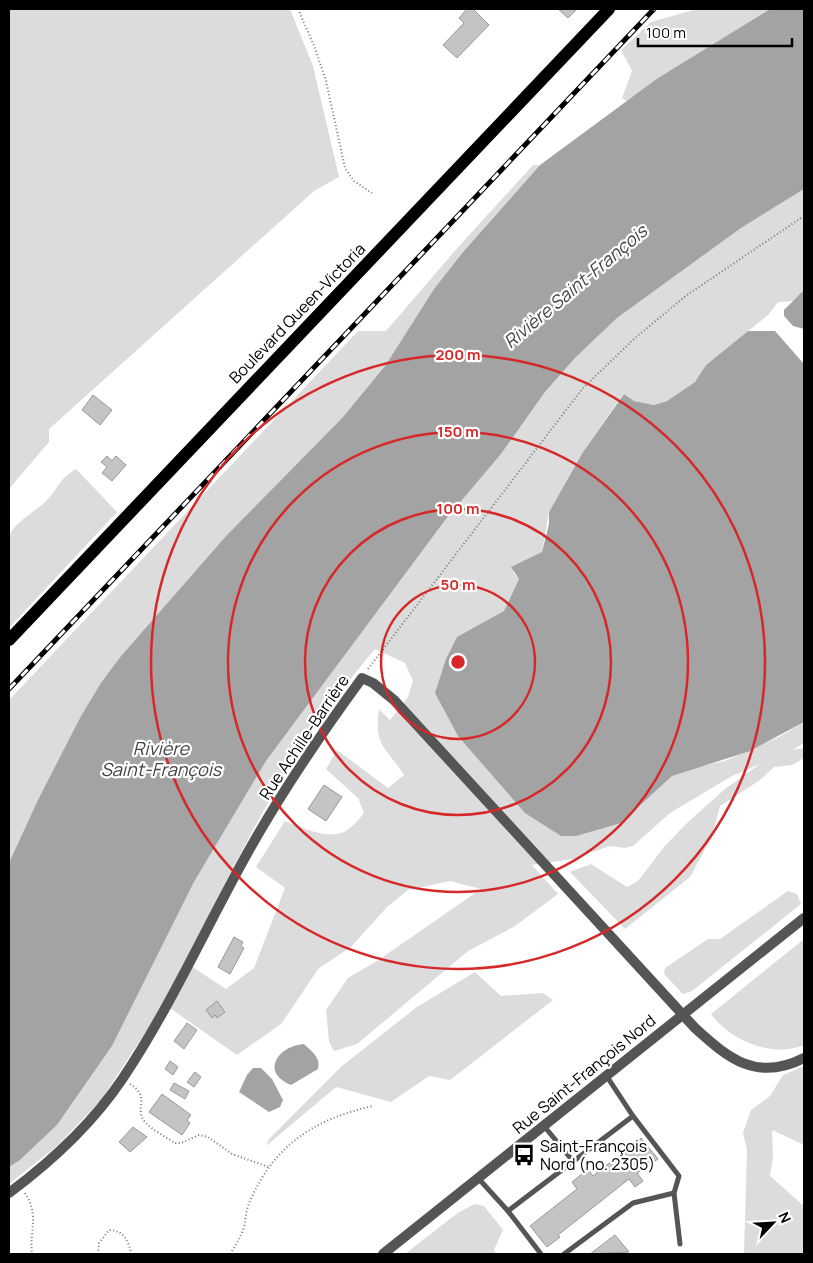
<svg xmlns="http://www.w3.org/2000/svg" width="813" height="1263" font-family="Manrope,sans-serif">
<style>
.green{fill:#dcdcdc;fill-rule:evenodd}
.water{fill:#a3a3a3}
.building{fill:#c4c4c4;stroke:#999}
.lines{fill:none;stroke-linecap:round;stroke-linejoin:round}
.path{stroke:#777;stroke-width:2;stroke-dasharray:1 2.5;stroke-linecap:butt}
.service{stroke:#555;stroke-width:5}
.minor{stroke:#555;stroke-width:10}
.tertiary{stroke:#555;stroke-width:10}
.primary{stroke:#000;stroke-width:12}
.rail-casing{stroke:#000;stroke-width:5}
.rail{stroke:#fff;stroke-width:3;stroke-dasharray:9;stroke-linecap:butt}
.ring{fill:none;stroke:#d62828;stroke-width:2.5}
.labels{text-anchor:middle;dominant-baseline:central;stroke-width:4.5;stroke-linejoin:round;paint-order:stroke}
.street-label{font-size:16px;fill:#000;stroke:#fff}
.poi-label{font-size:16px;fill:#000;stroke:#fff;text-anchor:start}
.water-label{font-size:18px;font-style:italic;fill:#444;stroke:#fff}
.centre{fill:#d62828;stroke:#fff;stroke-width:2.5}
.ring-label{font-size:15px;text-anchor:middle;font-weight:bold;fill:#d62828;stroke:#fff;stroke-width:4.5;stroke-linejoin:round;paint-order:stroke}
</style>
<rect width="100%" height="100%" fill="#fff"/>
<!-- green -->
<g class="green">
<polygon points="9,9 290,9 313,66 339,177 314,191 49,429 49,442 9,489"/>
<polygon points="697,9 770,9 658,78 628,102 622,98 632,71 621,50 651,22"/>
<polygon points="533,165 540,165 463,252 434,289 385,366 343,417 226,536 121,656 81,716 9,863 9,700 358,331 386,331 460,245"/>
<path d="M 804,189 L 804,290 L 795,301 L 778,302 L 768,315 L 706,365 L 695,382 L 667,401 L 654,405 L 634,401 L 623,394 L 583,452 L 549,512 L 542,552 L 513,572 L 519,579 L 504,611 L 621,823 L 672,776 L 692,768 L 725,761 L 779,737 L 804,722 L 804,743 L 792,750 L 804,748 L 804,758 L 792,765 L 774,767 L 760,780 L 720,806 L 712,836 L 690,877 L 625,929 L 570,872 L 591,864 L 627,887 L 638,881 L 664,847 L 687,823 L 725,789 L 760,764 L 732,776 L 670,813 L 633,846 L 624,848 L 610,846 L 573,859 L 532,865 L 558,894 L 515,926 L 468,951 L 357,1044 L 334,1051 L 329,1042 L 326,1010 L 348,978 L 377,961 L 481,889 L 450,881 L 408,890 L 387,907 L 351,947 L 319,968 L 281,1024 L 237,1055 L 164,1004 L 101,1100 L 57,1146 L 9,1184 L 9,1167 L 20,1160 L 57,1125 L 112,1046 L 194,882 L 266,761 L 446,519 L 501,454 L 545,392 L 575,358 L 617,318 L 741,228 ZM 375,649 L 405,663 L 413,681 L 408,697 L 390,720 L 379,709 C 374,748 385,745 404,775 L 388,788 L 337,750 L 326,769 L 358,798 L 364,813 C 360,818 355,824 350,828 C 333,843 303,828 285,821 L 256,867 L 285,888 L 254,968 L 226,989 L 185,962 C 240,852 294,743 375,649 Z"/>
<path d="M 76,469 L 117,512 L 9,628 L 9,536 C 16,521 32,514 44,503 C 58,491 57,480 76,469 Z"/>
<polygon points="788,891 797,894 801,904 692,991 683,994 664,974 665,968 708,939 720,939"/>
<path d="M 804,939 L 804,1045 C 773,1058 730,1041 711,1014 Z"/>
<polygon points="475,972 501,996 543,993 553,1000 450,1080 429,1076 391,1102 336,1087 266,1146 269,1139 342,1066 417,1007"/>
<polygon points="804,1066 804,1145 772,1130 773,1157 770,1176 804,1206 804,1254 744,1254 747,1150 743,1133 751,1110 770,1096 783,1075"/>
<polygon points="475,1204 484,1206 503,1230 494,1250 496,1254 405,1254 459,1212"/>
</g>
<!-- water -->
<g class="water">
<polygon points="770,9 804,9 804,189 741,228 617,318 575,358 545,392 501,454 446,519 266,761 194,882 112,1046 57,1125 20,1160 9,1167 9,863 38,800 81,716 101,683 121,656 226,536 343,417 385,366 434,289 463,252 540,165 658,78"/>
<polygon points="804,290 804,329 793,326 784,316 784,310"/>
<polygon points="748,331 775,331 804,364 804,722 750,751 672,776 621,823 576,836 561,836 525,813 458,736 435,693 446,659 457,637 504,611 519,579 511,567 542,552 549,524 549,512 583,452 624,394 634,401 654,405 667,401 695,382 706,365"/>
<path d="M 304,1044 C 312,1052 321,1057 318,1069 L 291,1085 C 260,1072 278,1046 304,1044 Z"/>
<polygon points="253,1068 261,1068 272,1079 283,1100 280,1107 269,1112 239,1092 247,1075"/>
</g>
<!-- building -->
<g class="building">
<polygon points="467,9 473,9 489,25 457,58 443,45 464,23 459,18"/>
<polygon points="558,9 575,9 576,10 568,18"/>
<polygon points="93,395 112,410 100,425 82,410"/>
<polygon points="107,456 112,461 116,456 126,465 112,481 102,473 107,467 101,462"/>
<polygon points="324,785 342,797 326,821 308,809"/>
<polygon points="234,937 243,942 241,946 244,948 230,974 218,967"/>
<polygon points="217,1001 225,1012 217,1018 215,1015 212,1018 206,1010"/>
<polygon points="187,1023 197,1030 184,1049 174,1041"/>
<polygon points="170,1061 178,1067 173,1075 165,1069"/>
<polygon points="195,1072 201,1077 194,1087 187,1082"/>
<polygon points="174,1083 189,1091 185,1099 170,1090"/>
<polygon points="162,1094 191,1115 187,1120 190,1123 182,1135 149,1112"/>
<polygon points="133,1127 147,1137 130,1152 119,1142"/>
<polygon points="641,1138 658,1159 637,1173 643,1181 635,1187 629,1179 558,1235 560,1237 547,1247 530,1226 577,1189 572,1182 588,1169 593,1176"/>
<polygon points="615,1235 629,1252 590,1254"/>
</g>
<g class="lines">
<!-- path -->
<g class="path">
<polyline points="298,9 315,48 326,81 345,168 354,181 372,193"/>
<polyline points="368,669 583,388 635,338 687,295 804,216"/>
<path d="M 130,1084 C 152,1098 133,1108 145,1122 C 152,1130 166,1137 175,1143 L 181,1143 L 199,1135 L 208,1137 L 232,1154 L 269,1167"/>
<path d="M 25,1193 C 40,1216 29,1230 32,1254"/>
<path d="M 98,1254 L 99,1243 L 109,1230 C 125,1231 127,1240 132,1254"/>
<path d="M 230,1254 C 236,1245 241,1237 244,1227 C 246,1218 246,1209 250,1201 C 275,1144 315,1119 373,1106"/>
</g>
<!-- service -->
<g class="service">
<polyline points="544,1126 572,1160"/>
<polyline points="478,1178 508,1211 633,1116 606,1075"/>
<polyline points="674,1193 680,1244"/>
<polyline points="508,1211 541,1254"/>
<polyline points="564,1254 633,1203 674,1193 679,1176 633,1116"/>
</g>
<!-- minor -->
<path class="minor" d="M 9,1193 C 52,1161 93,1123 123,1078 C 171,1006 206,927 248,852 C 282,791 321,734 362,678 L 373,683 L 394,700 L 695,1028 C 729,1059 757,1082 804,1058"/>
<!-- tertiary -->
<polyline class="tertiary" points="383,1254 804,918"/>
<!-- primary -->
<polyline class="primary" points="9,640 609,9"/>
<!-- rail casing -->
<g class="rail-casing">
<polyline id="rail" points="9,689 654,9"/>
</g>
<!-- rail -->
<use href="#rail" class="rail"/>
</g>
<!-- distance rings -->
<g class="ring">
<circle cx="458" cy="662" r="77"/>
<circle cx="458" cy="662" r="153"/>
<circle cx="458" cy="662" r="230"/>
<circle cx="458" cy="662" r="307"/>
</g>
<!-- icons -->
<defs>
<g id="bus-bare" transform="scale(1.725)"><path d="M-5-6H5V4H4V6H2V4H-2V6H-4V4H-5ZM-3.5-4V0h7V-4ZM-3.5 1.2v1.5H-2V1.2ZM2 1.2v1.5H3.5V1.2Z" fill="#000" stroke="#fff" stroke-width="2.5" paint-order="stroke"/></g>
</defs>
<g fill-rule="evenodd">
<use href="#bus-bare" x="524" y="1155"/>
</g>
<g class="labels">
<!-- street labels -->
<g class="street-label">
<text transform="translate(297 313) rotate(-46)">Boulevard Queen-Victoria</text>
<text transform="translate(304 737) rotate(-56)">Rue Achille-Barrière</text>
<text transform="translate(584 1074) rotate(-39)">Rue Saint-François Nord</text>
</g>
<!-- poi labels -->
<g class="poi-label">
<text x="540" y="1146">Saint-François<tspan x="540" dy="18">Nord (no. 2305)</tspan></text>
</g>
<!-- water labels -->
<g class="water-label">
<text transform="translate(575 286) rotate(-40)">Rivière Saint-François</text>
<text x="161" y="748">Rivière<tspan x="161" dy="21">Saint-François</tspan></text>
</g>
</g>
<circle cx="458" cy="662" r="8" class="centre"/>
<g class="ring-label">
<text x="458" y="360">200 m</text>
<text x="458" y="437">150 m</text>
<text x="458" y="514">100 m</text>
<text x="458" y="590">50 m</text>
</g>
<!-- border -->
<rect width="813" height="1263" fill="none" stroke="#000000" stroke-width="20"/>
<!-- north arrow -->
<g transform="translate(773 1223) rotate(65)" stroke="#ffffff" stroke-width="4" paint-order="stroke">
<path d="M0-4L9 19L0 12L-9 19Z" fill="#000000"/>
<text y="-8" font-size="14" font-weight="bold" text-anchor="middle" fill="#000000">N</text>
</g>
<!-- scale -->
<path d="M638 38v8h154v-8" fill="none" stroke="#000000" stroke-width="2.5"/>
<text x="646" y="38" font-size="15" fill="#000000" stroke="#ffffff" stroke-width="4" paint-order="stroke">100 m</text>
</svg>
